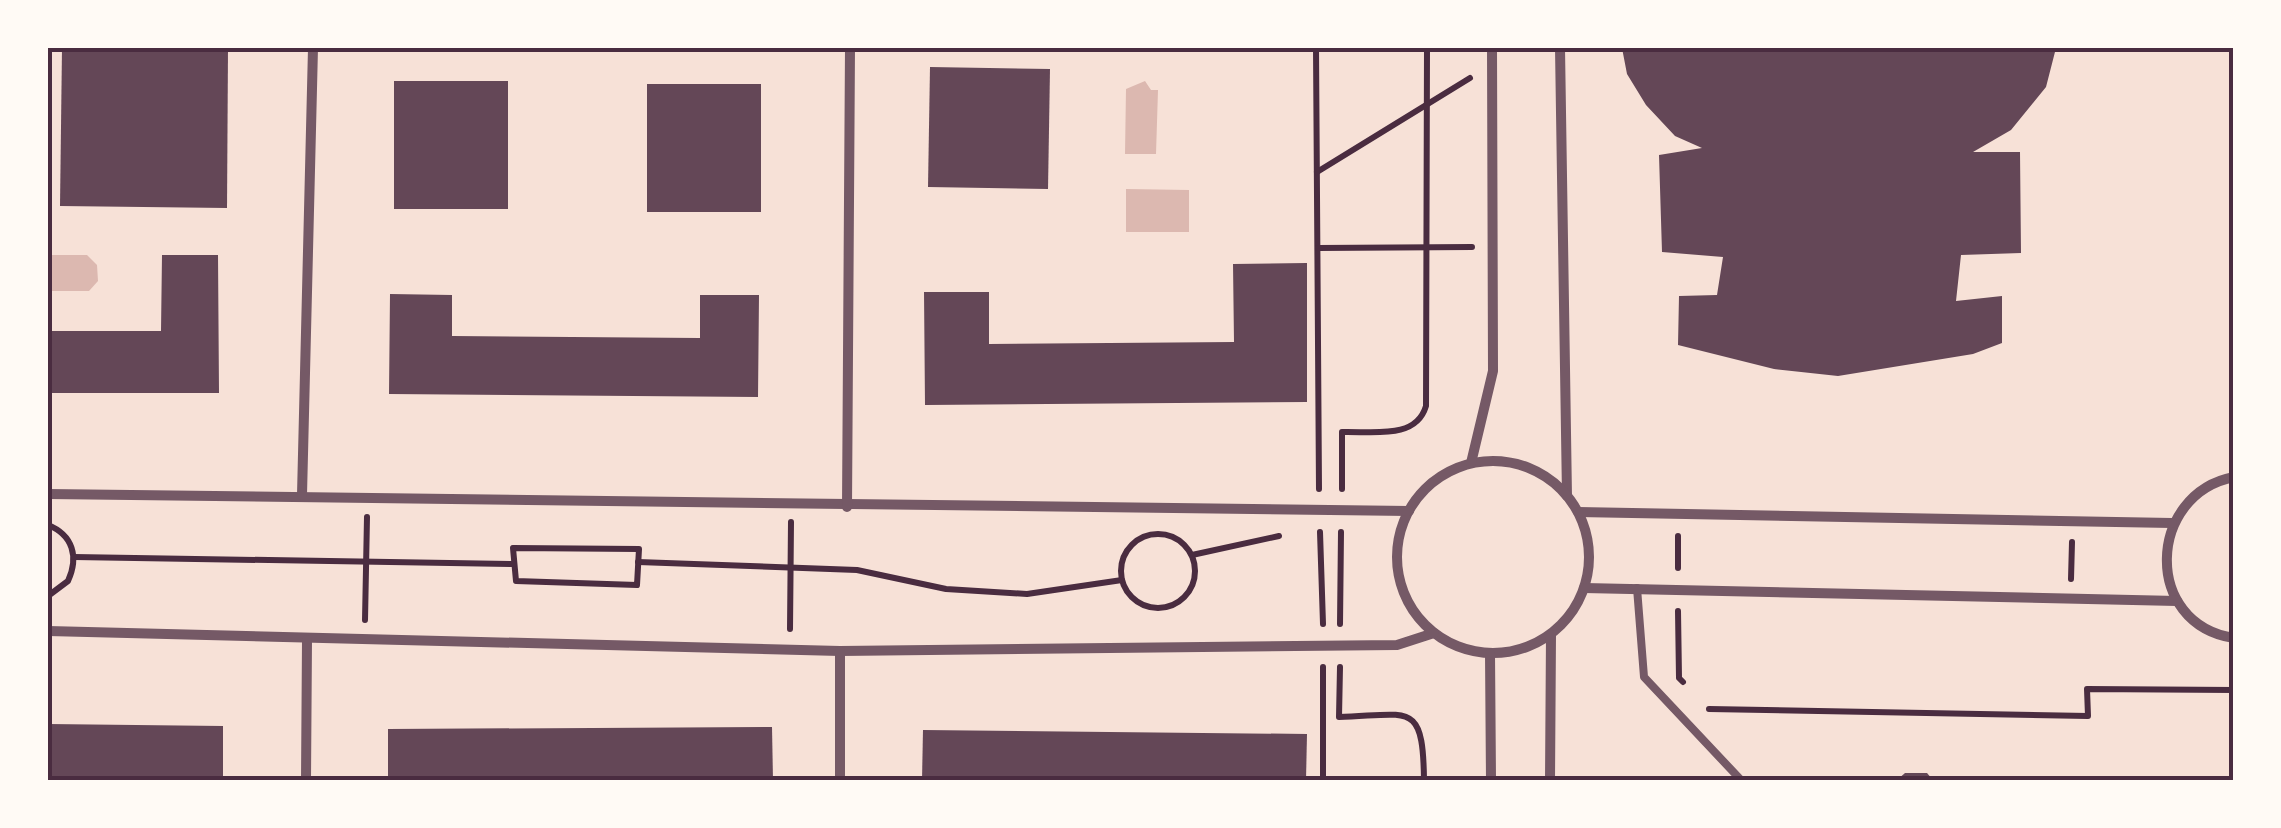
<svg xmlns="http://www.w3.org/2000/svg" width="2281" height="828" font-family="'Sofia Sans Condensed',sans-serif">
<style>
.water{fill:#dcb8b0}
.building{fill:#644757}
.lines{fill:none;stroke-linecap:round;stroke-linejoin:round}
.path{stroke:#4a2c40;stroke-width:6}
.service{stroke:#755966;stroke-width:8}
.minor{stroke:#755966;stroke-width:10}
.neatline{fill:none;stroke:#4a2c40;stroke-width:4}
</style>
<rect width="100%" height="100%" fill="#f7e1d7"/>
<!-- water -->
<g class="water">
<polygon points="1145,81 1151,90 1158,90 1156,154 1125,154 1126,89"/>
<polygon points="1126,189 1189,190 1189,232 1126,232"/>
<polygon points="48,255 87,255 97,265 98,281 89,291 48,291"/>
</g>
<!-- building -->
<g class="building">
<polygon points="62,48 228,48 227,208 60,206"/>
<polygon points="1622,48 2056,48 2046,87 2011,130 1973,152 2020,152 2021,253 1961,255 1956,301 2002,296 2002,343 1973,354 1838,376 1774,369 1678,345 1679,296 1717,295 1723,257 1662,252 1659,155 1702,148 1675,136 1646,105 1627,74"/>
<polygon points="930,67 1050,69 1048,189 928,187"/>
<rect x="394" y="81" width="114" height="128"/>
<rect x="647" y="84" width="114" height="128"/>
<polygon points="162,255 218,255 219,393 48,393 48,331 161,331"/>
<polygon points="1307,263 1307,402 925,405 924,292 989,292 989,344 1234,342 1233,264"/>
<polygon points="390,294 452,295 452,336 700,338 700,295 759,295 758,397 389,394"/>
<polygon points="48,724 223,726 223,780 48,780"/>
<polygon points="772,727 773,780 388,780 388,729"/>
<polygon points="923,730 1307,734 1306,780 922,780"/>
<polygon points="1905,773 1927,773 1933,780 1897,780"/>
</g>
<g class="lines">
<!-- path -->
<g class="path">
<polyline points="1316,48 1319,489"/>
<polyline points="1317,172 1470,78"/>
<polyline points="1318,248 1472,247"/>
<path d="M 1342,489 L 1342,432 C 1373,431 1416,440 1426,406 L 1427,48"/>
<path d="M 48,525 C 73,535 79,557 68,581 L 48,596"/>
<polyline points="1320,532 1323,624"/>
<circle cx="1158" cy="571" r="37"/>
<polygon points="513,548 639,549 637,585 516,581"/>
<polyline points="1192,555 1279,536"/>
<polyline points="74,557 514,564"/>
<polyline points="638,562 857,570 946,589 1027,594 1122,580"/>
<polyline points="1678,568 1678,536"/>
<polyline points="2071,579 2072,542"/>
<polyline points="1678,611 1679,678 1683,682"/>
<polyline points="365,620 367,517"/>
<polyline points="1340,624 1341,532"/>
<polyline points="790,629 791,522"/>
<path d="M 1340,667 L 1339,717 C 1410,715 1423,700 1424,780"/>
<polyline points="1709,709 2088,716 2087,689 2234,690"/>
<polyline points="1323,780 1323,667"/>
</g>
<!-- service -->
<polyline class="service" points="1637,588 1644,677 1740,779"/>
<!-- minor -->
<g class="minor">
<polyline points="1560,48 1567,496"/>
<circle cx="1493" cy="557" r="96"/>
<polyline points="1471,463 1493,371 1492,48"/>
<path d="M 2234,477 C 2147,494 2142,624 2234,638"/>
<polyline points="48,494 1409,511"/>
<polyline points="302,495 313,48"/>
<polyline points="847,507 850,48"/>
<polyline points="1578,512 2172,523"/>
<polyline points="1584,588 2177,601"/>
<polyline points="48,631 840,651 1397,645 1434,633"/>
<polyline points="1490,654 1491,780"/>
<polyline points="306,780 307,640"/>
<polyline points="840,780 840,651"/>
<polyline points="1550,780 1551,635"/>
</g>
</g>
<!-- border -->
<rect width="2281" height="828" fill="none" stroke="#fffaf5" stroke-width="100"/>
<rect x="50" y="50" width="2181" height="728" class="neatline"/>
</svg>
